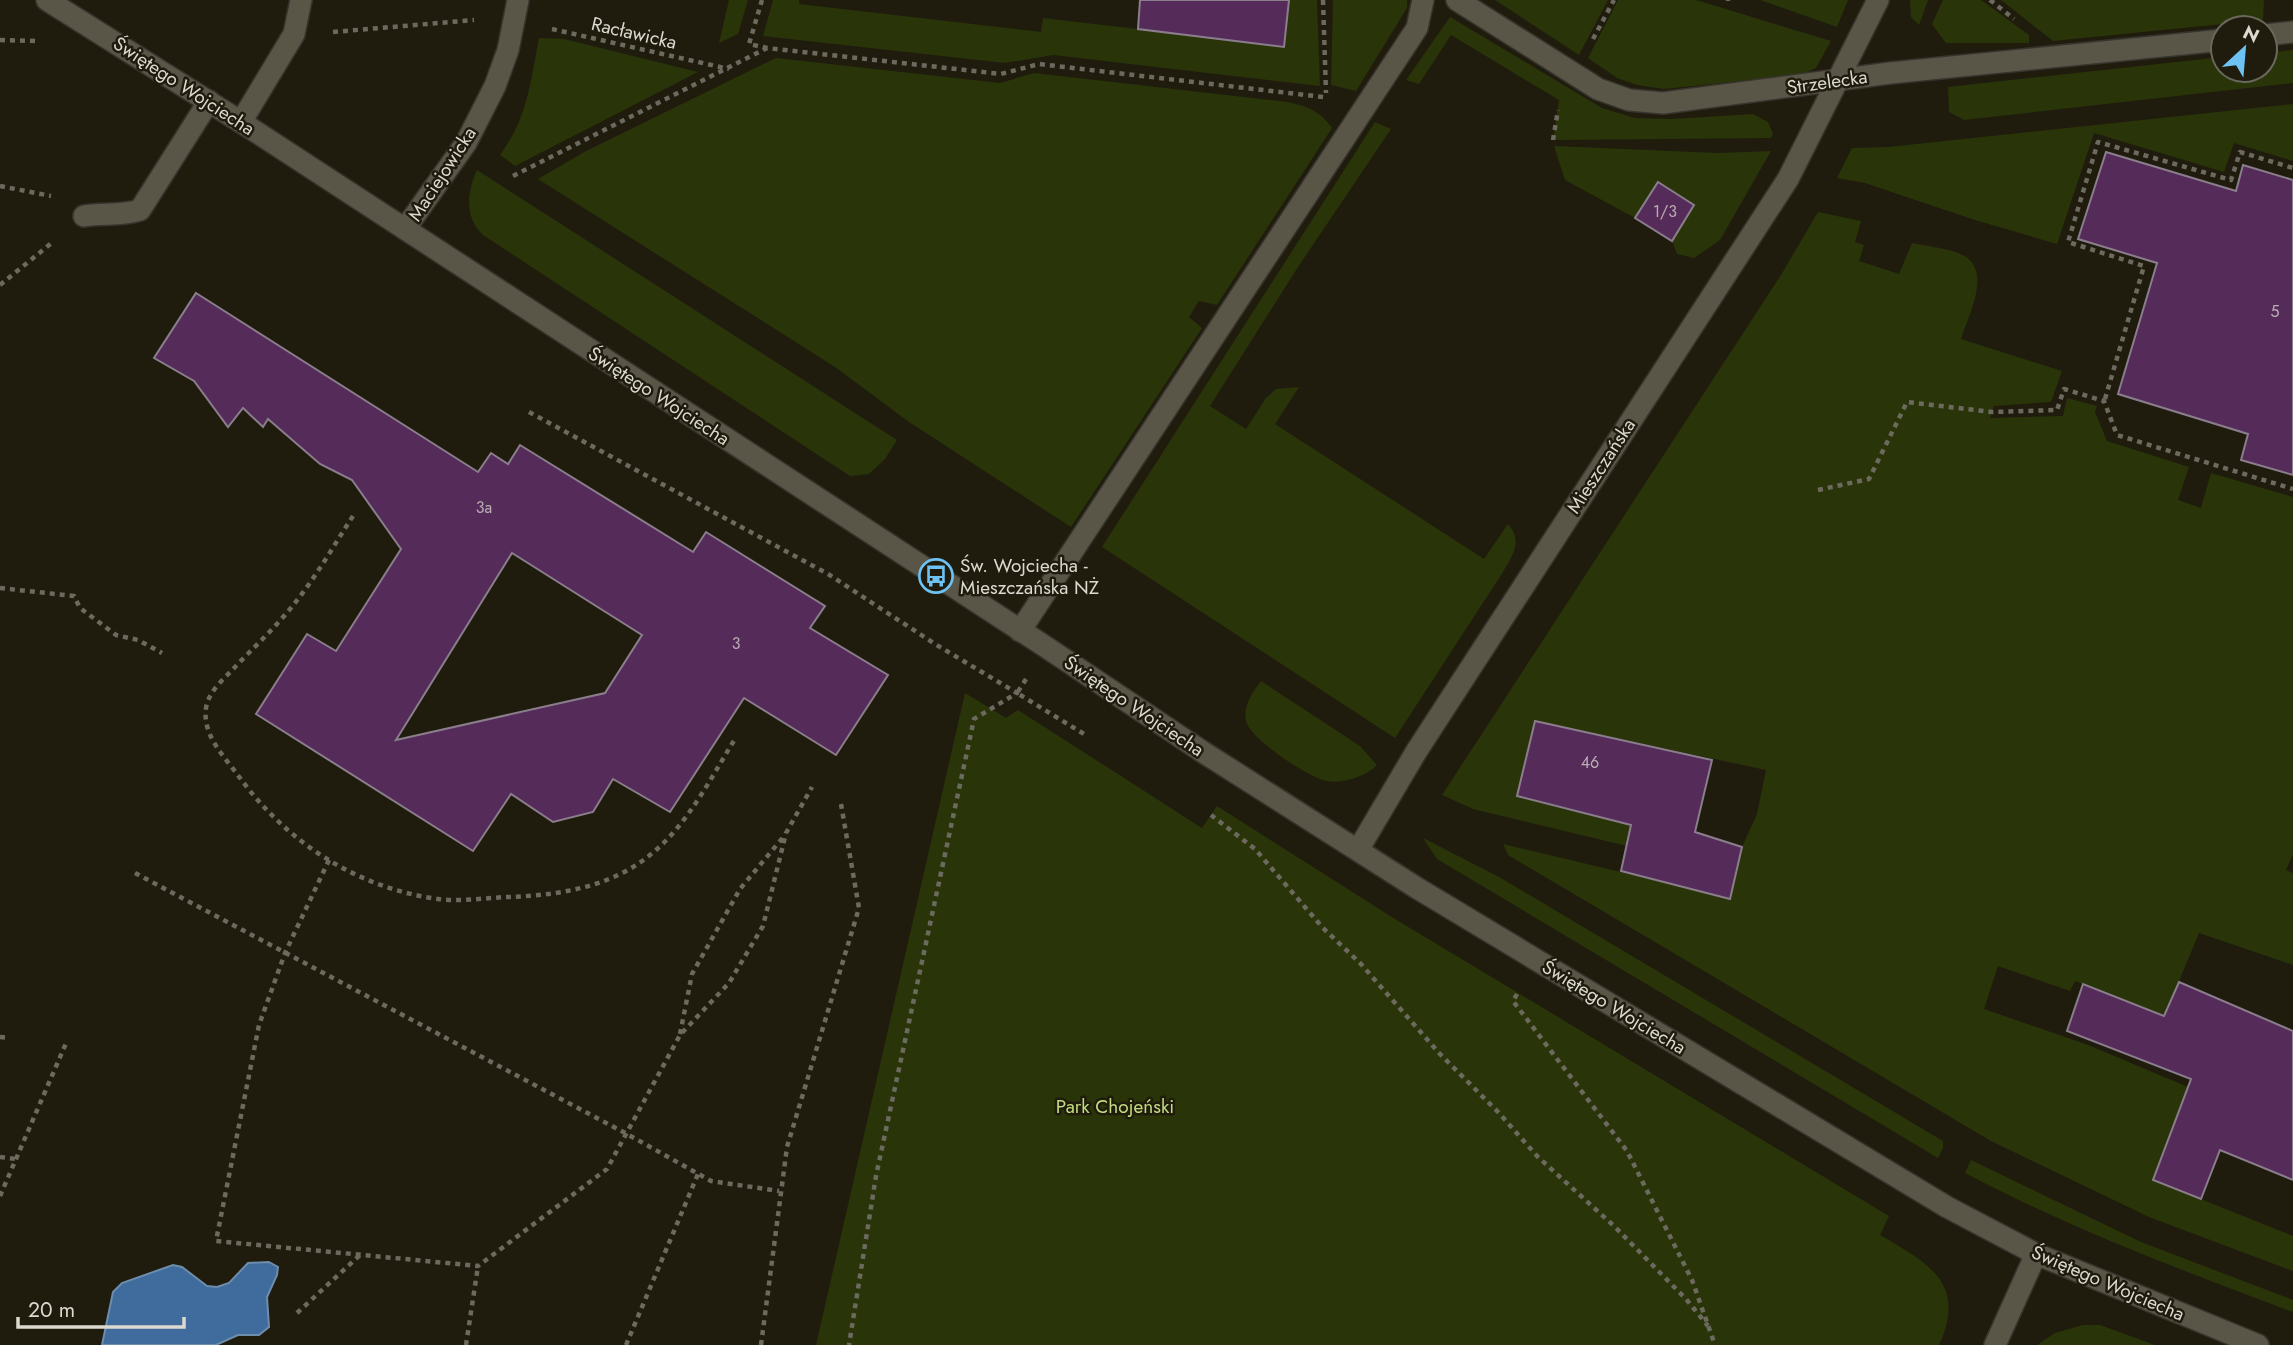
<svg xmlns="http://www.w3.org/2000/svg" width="2293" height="1345" font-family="Jost,sans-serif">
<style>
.green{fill:#2a3409}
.water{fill:#3f6c9d;stroke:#6e8dac;stroke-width:2}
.building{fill:#552b5a;stroke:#8b7e8c;stroke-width:2;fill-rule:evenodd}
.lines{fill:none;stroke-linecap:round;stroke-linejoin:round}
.minor-casing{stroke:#37342e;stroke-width:24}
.path{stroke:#6c6a5e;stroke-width:4.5;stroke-dasharray:5 5;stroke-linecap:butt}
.minor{stroke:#5a5647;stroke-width:21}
.labels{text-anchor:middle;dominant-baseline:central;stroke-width:5;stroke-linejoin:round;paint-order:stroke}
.number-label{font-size:16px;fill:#baaeb2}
.street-label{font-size:19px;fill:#dbd9d0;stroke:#1f1c0e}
.poi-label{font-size:19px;fill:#dbd9d0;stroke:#1f1c0e;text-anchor:start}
.park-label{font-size:19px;fill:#c3dc7e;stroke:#1f1c0e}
</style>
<rect width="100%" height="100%" fill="#1f1c0e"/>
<!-- green -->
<g class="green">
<polygon points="729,0 748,0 738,34 719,43"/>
<polygon points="773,0 799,0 799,4 1041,32 1043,18 1283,46 1289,0 1317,0 1320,86 1053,55 1005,63 763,36"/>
<polygon points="1333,0 1407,0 1407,8 1356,91 1331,85"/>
<polygon points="1495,0 1608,0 1579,55"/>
<polygon points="1618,0 1696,0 1831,41 1816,68 1800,75 1664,89 1637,85 1617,78 1588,58"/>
<polygon points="1760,0 1848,0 1837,27"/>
<polygon points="1910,0 1928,0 1919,25 1911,17"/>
<polygon points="1943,0 1981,0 2029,35 2029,43 1946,43 1932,24"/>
<polygon points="2001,0 2264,0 2263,20 2053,41"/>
<polygon points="1450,17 1602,108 1635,118 1672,119 1753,114 1768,122 1773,134 1771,138 1553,140 1559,100 1451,35 1419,84 1406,80"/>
<path d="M 539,38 L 564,39 L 698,72 L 515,166 L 500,155 C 528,117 530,83 539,38 Z"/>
<polygon points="2293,50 2293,83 1964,120 1949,112 1948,87 2223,57 2223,70 2265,70 2265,53"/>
<path d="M 776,58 L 1000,83 L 1034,73 L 1287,102 C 1307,106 1320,111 1332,128 L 1217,305 L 1199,301 L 1189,317 L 1202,328 L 1071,527 L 909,422 L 835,367 L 538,179 L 586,151 Z"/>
<polygon points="2293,104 2293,161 2234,143 2224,172 2094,133 2057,244 1975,220 1865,183 1837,178 1852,148 1888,147"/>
<path d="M 1375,122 L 1391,129 L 1298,267 L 1210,406 L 1246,429 L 1266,398 L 1276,389 L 1299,387 L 1275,424 L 1484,559 L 1508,524 C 1523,541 1513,555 1503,572 L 1395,738 L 1102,547 Z"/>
<polygon points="1554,146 1718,153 1771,151 1720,240 1694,258 1677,254 1672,241 1694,205 1658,182 1635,218 1565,180"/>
<path d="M 477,170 L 897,440 L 885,459 L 869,474 L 850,476 L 483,235 C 464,218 467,191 477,170 Z"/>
<path d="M 1818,212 L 1861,221 L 1855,242 L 1864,245 L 1859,261 L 1899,274 L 1912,243 C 1926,246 1955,249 1966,257 C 1991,274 1968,316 1961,339 L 2062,371 L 2051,402 L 1994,406 L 1990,418 L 2063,416 L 2067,398 L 2097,406 L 2095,412 L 2107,441 L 2189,467 L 2178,500 L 2201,508 L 2211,473 L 2293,497 L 2293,854 L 2286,870 L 2293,873 L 2293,965 L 2199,933 L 2165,1015 L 2075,981 L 2070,991 L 1998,966 L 1984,1009 L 2088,1045 L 2188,1087 L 2153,1180 L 2293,1236 L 2293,1271 L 2149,1217 L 1991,1141 L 1508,855 L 1503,844 L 1730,898 L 1742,847 L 1757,814 L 1766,770 L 1536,721 L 1517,796 L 1593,816 L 1672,787 L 1627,846 L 1473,809 L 1442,795 L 1781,275 Z"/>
<path d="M 1261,681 L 1360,746 L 1377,765 C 1366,776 1344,784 1327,781 C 1309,778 1250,739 1246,721 C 1243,706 1252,693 1261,681 Z"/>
<path d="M 965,693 L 1006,718 L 1018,710 L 1202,828 L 1217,806 L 1395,919 L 1889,1216 L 1880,1235 C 1926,1262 1968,1282 1939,1345 L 816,1345 Z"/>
<polygon points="1423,838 1501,878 1943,1141 1943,1148 1938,1158 1437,859"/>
<path d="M 1971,1160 L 2141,1242 L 2293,1300 L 2293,1312 C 2181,1270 2071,1229 1965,1173 Z"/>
<polygon points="2083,1325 2100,1325 2155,1345 2037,1345 2055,1333"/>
</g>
<!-- water -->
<polygon class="water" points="269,1262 278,1267 277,1275 267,1297 269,1327 259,1335 238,1335 216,1345 102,1345 113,1292 122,1283 173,1265 182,1267 207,1286 217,1287 229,1283 248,1263"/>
<!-- building -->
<g class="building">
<polygon points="1140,0 1289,0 1284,47 1138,29"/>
<polygon points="2106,152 2236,191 2243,165 2293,180 2293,475 2241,460 2248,434 2118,394 2157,263 2078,239"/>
<polygon points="1658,182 1694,205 1672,241 1635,218"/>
<path d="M 196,293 L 478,472 L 491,453 L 508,464 L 520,445 L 693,552 L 706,532 L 825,606 L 810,628 L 888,675 L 836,755 L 744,698 L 670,812 L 613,779 L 593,812 L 553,822 L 511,794 L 473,851 L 256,714 L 307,634 L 336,651 L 401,549 L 352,480 L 320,464 L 268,419 L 263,427 L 243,408 L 228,427 L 194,381 L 154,358 ZM 512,553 L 642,635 L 605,693 L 396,740 Z"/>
<polygon points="1535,721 1712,760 1695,832 1742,847 1730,899 1621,871 1631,825 1517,796"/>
<polygon points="2179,982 2293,1031 2293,1180 2220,1150 2201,1199 2153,1180 2191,1079 2067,1031 2083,984 2164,1016"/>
</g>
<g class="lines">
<!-- minor casing -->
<g class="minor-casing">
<g id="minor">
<polyline points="47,0 241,122 1046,647 1203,752 1417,888 1947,1207 2036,1254 2258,1345"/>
<polyline points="1457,0 1598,89 1629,100 1663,103 1890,73 2223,40"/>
<polyline points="2265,35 2293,32"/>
<polyline points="241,122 294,34 301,0"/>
<path d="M 84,216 C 103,213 122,216 140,210 L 209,101"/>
<polyline points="405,229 466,143 495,86 508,50 518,0"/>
<polyline points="1020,631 1417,28 1423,0"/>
<polyline points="1358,850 1416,752 1788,179 1878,0"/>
<polyline points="1995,1345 2036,1254"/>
</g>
</g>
<!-- path -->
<g class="path">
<polyline points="762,0 749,44 767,48 1001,74 1039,64 1323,97"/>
<polyline points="1323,0 1326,93"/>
<polyline points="1990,0 2014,19"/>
<polyline points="1728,1 1728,0"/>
<polyline points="552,29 729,69"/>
<polyline points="333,32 474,20"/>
<polyline points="1593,39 1614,0"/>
<polyline points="0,40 35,41"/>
<polyline points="1553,140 1558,110"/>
<polyline points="513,176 767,48"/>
<polyline points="0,186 51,196"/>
<polyline points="0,285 54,241"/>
<polyline points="2105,399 2144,266 2068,242 2098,142 2231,180 2240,152 2293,168"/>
<polyline points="529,412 828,574 935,644 1017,693 974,719 876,1176 849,1345"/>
<polyline points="1818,490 1869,479 1907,402 1992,412 2057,410 2064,389 2104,401 2117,435 2293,489"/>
<path d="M 353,516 C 334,545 316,577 294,604 C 277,626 256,645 236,666 C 225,678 209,690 206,708 C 202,736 225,757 240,778 C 288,843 357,888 438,899 C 460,902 484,898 507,897 C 544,896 586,891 620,874 C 677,847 704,789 735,739"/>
<polyline points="0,588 74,596 80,608 116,635 138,640 162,653"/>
<polyline points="1026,679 1017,693 1084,734"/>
<polyline points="1211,815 1255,849 1323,928 1361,964 1439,1053 1499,1113 1538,1157 1614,1226 1686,1299 1708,1326"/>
<polyline points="329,860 285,953 259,1025 216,1241 478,1266 607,1169 680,1035 729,983 763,926 786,833 812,787"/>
<polyline points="135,873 627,1134 711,1181 779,1191"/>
<polyline points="1517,994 1513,1001 1627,1151 1692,1280 1715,1345"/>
<polyline points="680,1034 692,974 740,889 785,835"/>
<polyline points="0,1037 9,1038"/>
<polyline points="0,1157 16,1159"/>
<polyline points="0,1196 67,1041"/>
<polyline points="297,1313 360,1255"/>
<polyline points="466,1345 478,1266"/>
<polyline points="626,1345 698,1174"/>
<polyline points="761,1345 787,1147 859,908 841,804"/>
</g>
<!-- minor -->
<use href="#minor" class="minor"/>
</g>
<!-- icons -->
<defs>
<g id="bus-ring" transform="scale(1.75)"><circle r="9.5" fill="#1f1c0e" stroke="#6dc2f3" stroke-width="1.5"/><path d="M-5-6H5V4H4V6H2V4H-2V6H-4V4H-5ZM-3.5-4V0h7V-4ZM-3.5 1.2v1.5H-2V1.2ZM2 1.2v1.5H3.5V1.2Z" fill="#6dc2f3"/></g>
</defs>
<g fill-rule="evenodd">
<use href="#bus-ring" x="936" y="576"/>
</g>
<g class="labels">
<!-- number labels -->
<g class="number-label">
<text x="1665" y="211">1/3</text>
<text x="2275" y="311">5</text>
<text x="484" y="507">3a</text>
<text x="736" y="643">3</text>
<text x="1590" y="762">46</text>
</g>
<!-- street labels -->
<g class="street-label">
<text transform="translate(634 33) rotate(13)">Racławicka</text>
<text transform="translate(1827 82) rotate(-8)">Strzelecka</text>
<text transform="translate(184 86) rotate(33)">Świętego Wojciecha</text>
<text transform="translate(442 174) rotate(-57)">Maciejowicka</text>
<text transform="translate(659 396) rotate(33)">Świętego Wojciecha</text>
<text transform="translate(1601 466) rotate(-57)">Mieszczańska</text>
<text transform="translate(1134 706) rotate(34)">Świętego Wojciecha</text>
<text transform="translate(1614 1007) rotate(31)">Świętego Wojciecha</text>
<text transform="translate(2108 1283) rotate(23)">Świętego Wojciecha</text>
</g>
<!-- poi labels -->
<g class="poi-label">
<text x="960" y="565">Św. Wojciecha -<tspan x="960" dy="22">Mieszczańska NŻ</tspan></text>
</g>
<!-- park labels -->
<g class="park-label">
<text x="1115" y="1106">Park Chojeński</text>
</g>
</g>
<!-- north arrow -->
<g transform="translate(2244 49) rotate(26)"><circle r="33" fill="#1f1c0e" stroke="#6a685c" stroke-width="2"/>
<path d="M0-5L12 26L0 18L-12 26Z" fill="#6dc2f3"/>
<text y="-10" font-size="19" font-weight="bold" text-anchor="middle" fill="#dbd9d0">N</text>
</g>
<!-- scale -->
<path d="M18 1317v10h166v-10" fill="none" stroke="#dbd9d0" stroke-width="3.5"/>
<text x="28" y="1317" font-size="21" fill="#dbd9d0" stroke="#1f1c0e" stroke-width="5" paint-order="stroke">20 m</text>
</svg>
